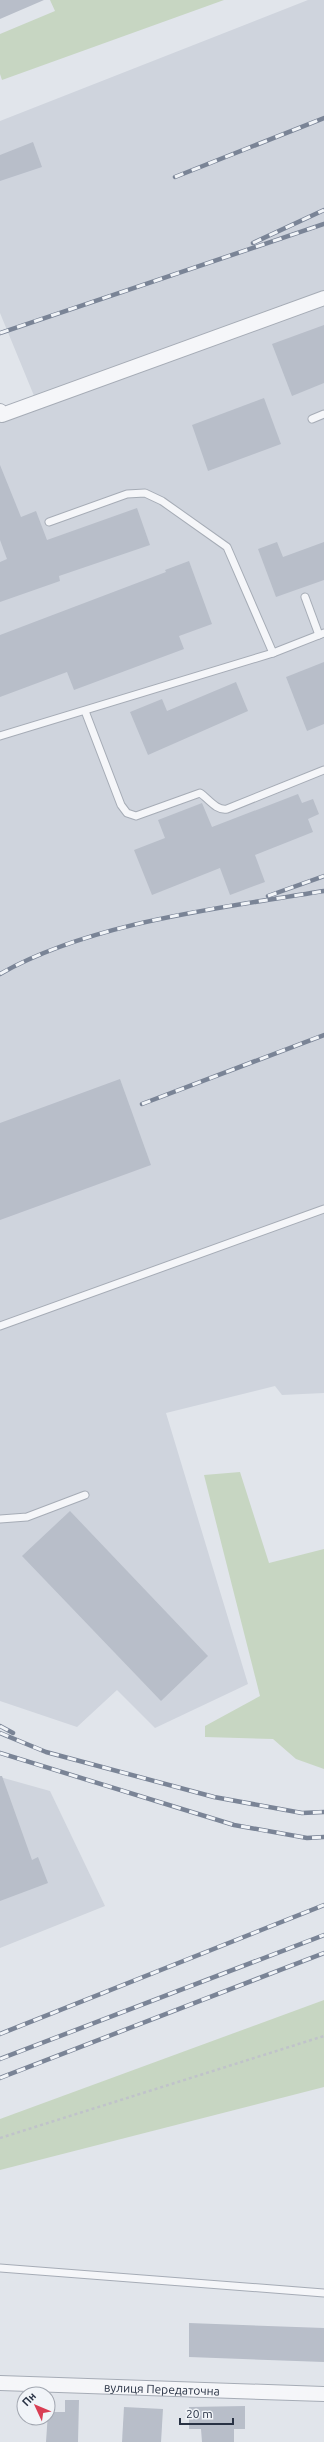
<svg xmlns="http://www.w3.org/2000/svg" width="324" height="2442" font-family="Ubuntu,sans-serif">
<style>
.built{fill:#cfd4dd}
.green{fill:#c7d6c2}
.building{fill:#b8bec9}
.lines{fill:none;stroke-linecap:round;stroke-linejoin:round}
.lane-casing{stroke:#a6acb6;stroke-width:9}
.street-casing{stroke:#a6acb6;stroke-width:16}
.path{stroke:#c0c3ca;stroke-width:2.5;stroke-dasharray:3 3;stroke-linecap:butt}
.lane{stroke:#f5f6f9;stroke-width:7}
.street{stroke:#f5f6f9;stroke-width:14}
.rail-casing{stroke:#7a8496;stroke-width:4.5}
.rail{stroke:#f1f4f8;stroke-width:3;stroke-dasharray:9;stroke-linecap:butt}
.labels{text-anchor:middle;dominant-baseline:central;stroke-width:3;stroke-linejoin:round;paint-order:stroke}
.street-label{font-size:12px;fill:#283244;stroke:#f1f4f8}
</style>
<rect width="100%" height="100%" fill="#e1e5eb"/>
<!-- built -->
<g class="built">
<polygon points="308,0 324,0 324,1393 282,1395 275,1386 166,1413 248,1684 155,1728 117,1690 77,1727 0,1701 0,414 37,403 0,313 0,121"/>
<polygon points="0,1777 50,1791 105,1906 0,1948"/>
</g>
<!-- green -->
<g class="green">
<polygon points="50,0 224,0 2,80 0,74 0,34 55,11"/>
<polygon points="240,1472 269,1563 324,1549 324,1769 296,1759 273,1739 205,1737 205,1726 260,1696 204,1475"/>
<polygon points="324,2000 324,2087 0,2170 0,2119"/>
</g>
<!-- building -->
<g class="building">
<polygon points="0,0 44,0 0,19"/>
<polygon points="33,142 42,167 0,181 0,155"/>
<polygon points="324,325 324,383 292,396 272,344"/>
<polygon points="264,398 281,444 208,471 192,425"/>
<polygon points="0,465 21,517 36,511 47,540 137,508 150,545 59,576 60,581 0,602 0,562 7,559 0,540"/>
<polygon points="277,542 283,557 324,542 324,580 276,597 258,549"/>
<polygon points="189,561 212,624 179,636 184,649 74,690 67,672 0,697 0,635 166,572 165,570"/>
<polygon points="324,662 324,724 307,731 286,677"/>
<polygon points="236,682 248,711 148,755 130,712 162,699 167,711"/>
<polygon points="298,794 302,803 313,799 319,814 308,819 313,832 255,855 265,882 230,895 220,868 152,895 134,850 165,838 158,820 202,803 212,827"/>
<polygon points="120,1079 151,1165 0,1220 0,1123"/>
<polygon points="70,1511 208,1656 161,1701 22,1556"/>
<polygon points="0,1776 2,1776 32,1860 38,1857 48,1883 0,1901"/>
<polygon points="189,2323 324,2328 324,2362 189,2357"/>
<polygon points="65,2400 79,2400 78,2442 46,2442 48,2412 65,2412"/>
<polygon points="245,2406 245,2429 234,2429 234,2442 202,2442 201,2429 189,2429 189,2407"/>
<polygon points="124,2407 163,2409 161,2442 122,2442"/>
</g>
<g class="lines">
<!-- lane casing -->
<g class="lane-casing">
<g id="lane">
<polyline points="312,419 324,414"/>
<polyline points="49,522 127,494 145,493 162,501 227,547 273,653"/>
<polyline points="305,597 319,635"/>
<path d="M 85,711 L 121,805 L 127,813 L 136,816 L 200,793 C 208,798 216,811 227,809 L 324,770"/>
<polyline points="0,736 273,653 324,633"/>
<polyline points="0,1326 324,1209"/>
<polyline points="0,1519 27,1517 85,1495"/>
<polyline points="0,2268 324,2293"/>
</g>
</g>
<!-- street casing -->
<g class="street-casing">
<g id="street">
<polyline points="0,411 2,415 324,298"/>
<path id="s1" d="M 0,2383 L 324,2394"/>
</g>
</g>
<!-- path -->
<polyline class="path" points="0,2138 324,2036"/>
<!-- lane -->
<use href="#lane" class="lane"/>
<!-- street -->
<use href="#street" class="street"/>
<!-- rail casing -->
<g class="rail-casing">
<g id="rail">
<polyline points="175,177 324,118"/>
<polyline points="253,243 324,210"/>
<polyline points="0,333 324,224"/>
<polyline points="268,896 324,876"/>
<path d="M 0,974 C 92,922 221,908 324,891"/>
<polyline points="142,1104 324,1035"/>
<polyline points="0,1726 13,1733"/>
<polyline points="0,1733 46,1752 214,1797 302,1813 324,1812"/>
<polyline points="0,1753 234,1825 307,1838 324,1837"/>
<polyline points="0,2034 324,1905"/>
<polyline points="0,2059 324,1935"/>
<polyline points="0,2078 324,1953"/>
</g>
</g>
<!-- rail -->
<use href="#rail" class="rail"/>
</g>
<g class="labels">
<!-- street labels -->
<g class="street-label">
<text stroke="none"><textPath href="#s1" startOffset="162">вулиця Передаточна</textPath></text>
</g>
</g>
<!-- north arrow -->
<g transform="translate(36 2406) rotate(314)"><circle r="19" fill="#f1f4f8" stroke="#a1a6b0"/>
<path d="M0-3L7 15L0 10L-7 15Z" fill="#d93e54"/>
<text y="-6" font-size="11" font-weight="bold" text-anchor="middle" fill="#283244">Пн</text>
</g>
<!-- scale -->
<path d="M180 2418v6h53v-6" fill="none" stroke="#283244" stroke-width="2"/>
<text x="186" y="2418" font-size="12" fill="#283244" stroke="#f1f4f8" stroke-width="3" paint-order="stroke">20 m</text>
</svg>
